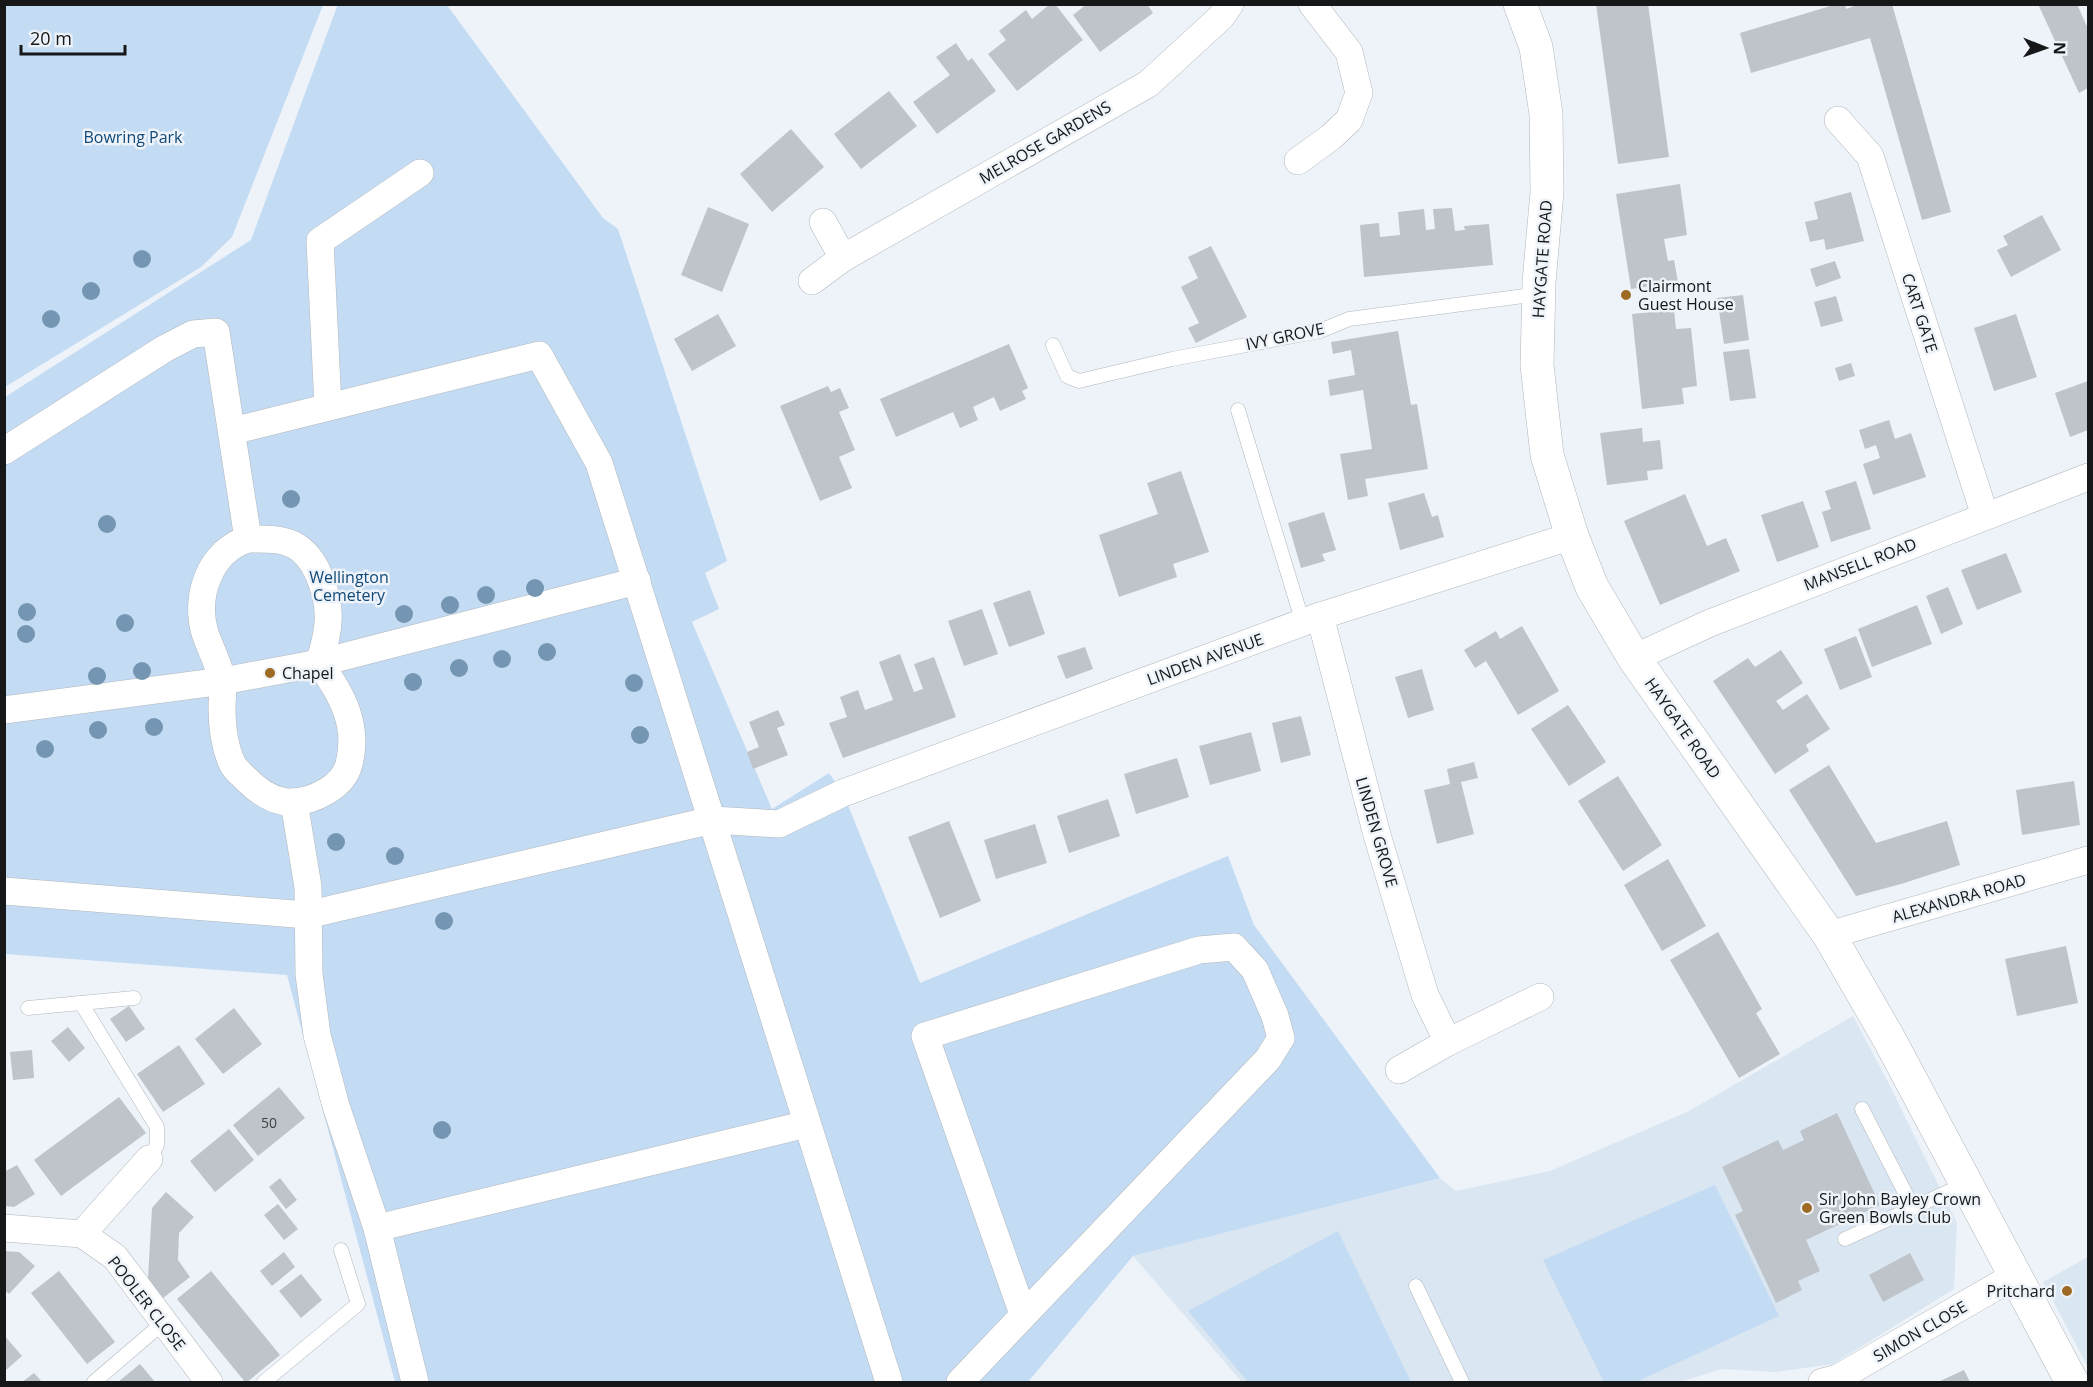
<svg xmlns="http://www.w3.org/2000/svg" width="2093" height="1387" font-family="'Open Sans',sans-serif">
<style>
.built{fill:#dae6f1}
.green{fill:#c4dbf4}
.building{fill:#bfc4ca}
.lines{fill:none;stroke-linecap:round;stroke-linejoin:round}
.lane-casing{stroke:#b1b7bc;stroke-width:15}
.street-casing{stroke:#b1b7bc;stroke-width:28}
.secondary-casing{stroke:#b1b7bc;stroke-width:34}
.lane{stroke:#fff;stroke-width:14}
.street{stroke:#fff;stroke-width:27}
.secondary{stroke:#fff;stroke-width:33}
.tree{fill:#7496b2}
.poi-dot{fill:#9f6a23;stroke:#edf3f9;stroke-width:2}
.labels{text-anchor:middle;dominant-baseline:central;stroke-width:5;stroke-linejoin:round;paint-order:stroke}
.number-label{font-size:14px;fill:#404245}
.park-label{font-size:16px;fill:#114978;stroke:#edf3f9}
.street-label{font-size:16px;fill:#151719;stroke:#edf3f9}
.poi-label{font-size:16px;fill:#151719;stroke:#edf3f9;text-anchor:start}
</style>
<rect width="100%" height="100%" fill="#edf3f9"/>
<!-- built -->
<g class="built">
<polygon points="1853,1016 1889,1084 1957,1223 1954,1289 1833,1364 1777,1372 1722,1369 1680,1382 1242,1382 1133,1256 1440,1178 1456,1191 1550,1171 1689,1111"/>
<polygon points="2088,1257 2088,1367 2043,1282"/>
</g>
<!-- green -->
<g class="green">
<polygon points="338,4 447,5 603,218 618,229 727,561 705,573 719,609 692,622 772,809 829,773 843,793 920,983 1228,856 1254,925 1440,1178 1133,1256 1028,1382 395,1382 287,975 5,954 5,397 251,240"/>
<polygon points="4,5 323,5 232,237 201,267 5,387"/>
<polygon points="1715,1185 1779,1316 1636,1382 1604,1382 1543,1260"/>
<polygon points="1338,1231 1411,1382 1248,1382 1188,1311"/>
</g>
<!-- building -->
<g class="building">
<polygon points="1050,4 1055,4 1083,40 1017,91 988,54 1006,40 999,31 1026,10 1032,19"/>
<polygon points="1087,4 1147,4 1153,13 1100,52 1073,15"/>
<polygon points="1596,4 1648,4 1669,157 1618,164"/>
<polygon points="1837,4 1845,4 1846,9 1860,4 1892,4 1951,212 1922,220 1870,38 1751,73 1740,33"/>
<polygon points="2038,4 2077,4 2088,29 2088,88 2079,93"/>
<polygon points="956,43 968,61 972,58 996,91 937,134 913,102 950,75 936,57"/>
<polygon points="889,91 917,126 861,169 834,134"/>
<polygon points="791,129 824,167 772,212 740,174"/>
<polygon points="1680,184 1687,235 1664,239 1668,261 1674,260 1678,282 1631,289 1616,194"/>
<polygon points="1851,192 1864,241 1826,250 1824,239 1810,242 1805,222 1818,219 1814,202"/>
<polygon points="708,207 749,224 722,292 681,275"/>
<polygon points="1452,208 1455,231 1465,230 1464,226 1489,224 1493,265 1364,277 1360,225 1379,223 1380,237 1400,235 1398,212 1424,209 1426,230 1435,229 1433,209"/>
<polygon points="2042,215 2061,250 2011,277 1997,250 2008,245 2003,236"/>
<polygon points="1211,246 1247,317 1196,343 1188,328 1199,323 1181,287 1198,278 1188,257"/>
<polygon points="1835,261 1841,278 1816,287 1810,269"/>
<polygon points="1743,295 1749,340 1724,344 1717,298"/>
<polygon points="1836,296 1843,321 1821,327 1814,302"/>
<polygon points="1674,310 1676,329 1691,328 1697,386 1682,388 1684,404 1642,409 1632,314"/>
<polygon points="718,314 736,346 692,371 674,339"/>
<polygon points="2016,314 2037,377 1994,391 1974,328"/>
<polygon points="1398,331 1411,405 1417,404 1428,469 1365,479 1368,496 1348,500 1340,454 1372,449 1363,390 1330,396 1328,380 1355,375 1351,350 1333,354 1331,342"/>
<polygon points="1009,344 1028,388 1022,391 1026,399 1000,411 994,397 973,407 978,420 960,428 953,412 896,437 880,399"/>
<polygon points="1749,349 1756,398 1730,401 1723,352"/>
<polygon points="1851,363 1855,376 1839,381 1835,368"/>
<polygon points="2088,381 2088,430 2070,437 2055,393"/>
<polygon points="828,386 831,392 840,388 849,408 839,412 855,450 839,457 852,488 820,501 780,406"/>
<polygon points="1889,420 1895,439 1911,433 1926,477 1873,495 1863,464 1880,458 1876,445 1865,449 1859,430"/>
<polygon points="1642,428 1643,442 1660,440 1663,469 1647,471 1648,480 1607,485 1600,433"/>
<polygon points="1181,471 1209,552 1173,564 1177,577 1119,597 1099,535 1158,514 1147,483"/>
<polygon points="1856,481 1871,529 1831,542 1822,512 1831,509 1825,491"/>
<polygon points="1424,493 1432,517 1438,515 1444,537 1400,550 1388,503"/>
<polygon points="1685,494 1707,546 1726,538 1740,571 1660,605 1624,521"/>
<polygon points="1803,501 1819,547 1777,562 1761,515"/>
<polygon points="1324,512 1336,550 1322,554 1325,561 1301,568 1288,523"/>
<polygon points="2006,553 2022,592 1977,610 1961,570"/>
<polygon points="1948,587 1963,624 1941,634 1926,596"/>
<polygon points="1030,590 1045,634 1009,647 993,603"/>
<polygon points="1917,605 1932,644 1872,667 1858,629"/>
<polygon points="982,609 998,654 964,666 948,621"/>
<polygon points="1522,626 1559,691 1518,715 1486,661 1475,668 1464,650 1496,631 1500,639"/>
<polygon points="1856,636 1872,677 1840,690 1824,649"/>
<polygon points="1085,647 1093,669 1066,679 1057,656"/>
<polygon points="1781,650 1803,683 1776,701 1783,710 1807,694 1830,729 1806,745 1809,751 1775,774 1713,681 1748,658 1755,667"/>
<polygon points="900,654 914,692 923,689 914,664 934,657 956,717 843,758 829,723 847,717 840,697 858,690 865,710 893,700 879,662"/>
<polygon points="1422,669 1434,710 1408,718 1395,677"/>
<polygon points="1568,705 1606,762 1569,786 1531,729"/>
<polygon points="778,710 785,725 777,728 788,755 753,769 747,752 759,747 749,722"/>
<polygon points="1301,716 1311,755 1281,763 1272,723"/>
<polygon points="1251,732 1261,771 1210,785 1199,746"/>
<polygon points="1177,758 1189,797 1136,814 1124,774"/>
<polygon points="1474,762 1478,778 1461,782 1474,834 1437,844 1424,790 1450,784 1447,769"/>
<polygon points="1829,765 1876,843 1947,821 1960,865 1901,884 1856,896 1789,790"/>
<polygon points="1618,776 1662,845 1623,871 1578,801"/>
<polygon points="2074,781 2080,825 2022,835 2016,790"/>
<polygon points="1108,799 1120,836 1069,853 1057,816"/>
<polygon points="949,821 981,901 940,918 908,837"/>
<polygon points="1035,824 1047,863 996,879 984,840"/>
<polygon points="1668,859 1706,926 1662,951 1624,885"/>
<polygon points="1718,932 1762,1009 1756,1013 1780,1054 1739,1078 1670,960"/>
<polygon points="2066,946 2078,1003 2017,1016 2005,959"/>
<polygon points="129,1006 145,1029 126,1042 110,1019"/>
<polygon points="234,1008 262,1044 223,1074 195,1039"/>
<polygon points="68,1027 85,1048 69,1062 51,1041"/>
<polygon points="179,1045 205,1084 163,1112 137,1074"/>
<polygon points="32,1050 34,1078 13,1080 10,1052"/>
<polygon points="279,1087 305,1118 258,1156 233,1125"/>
<polygon points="119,1097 146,1133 61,1196 34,1160"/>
<polygon points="1837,1113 1880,1205 1806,1240 1820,1271 1798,1281 1802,1290 1776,1303 1735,1215 1743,1211 1722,1167 1778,1140 1783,1150 1804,1140 1800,1131"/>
<polygon points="229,1129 254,1160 215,1192 190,1161"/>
<polygon points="17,1165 35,1194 14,1207 4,1206 4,1172"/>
<polygon points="280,1178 297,1200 286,1209 269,1187"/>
<polygon points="166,1192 194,1217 179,1233 178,1260 190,1277 163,1298 148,1278 152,1208"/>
<polygon points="278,1204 298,1229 284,1240 264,1215"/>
<polygon points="4,1251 19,1252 35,1266 9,1294 4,1290"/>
<polygon points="284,1252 295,1267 272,1286 260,1271"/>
<polygon points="1910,1253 1924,1280 1883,1302 1869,1275"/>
<polygon points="59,1271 115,1342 87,1364 31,1293"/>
<polygon points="211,1271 280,1355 247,1382 245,1382 177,1299"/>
<polygon points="301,1274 322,1300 301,1318 279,1291"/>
<polygon points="4,1335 22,1356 6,1370 4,1368"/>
<polygon points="140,1364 155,1382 118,1382"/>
<polygon points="1964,1370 1970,1382 1938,1382"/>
<polygon points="34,1373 42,1382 22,1382"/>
</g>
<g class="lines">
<!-- lane casing -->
<g class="lane-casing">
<g id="lane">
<polyline points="1053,345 1067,376 1079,381 1172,359 1320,331 1349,319 1539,294"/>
<polyline points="1238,410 1303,623"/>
<polyline points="81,1003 157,1127 157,1145 149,1159"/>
<polyline points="28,1008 134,998"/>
<polyline points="1862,1109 1913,1208"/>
<polyline points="1845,1239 1967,1183"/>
<polyline points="1416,1286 1462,1382"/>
<polyline points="94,1382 164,1322"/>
<polyline points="264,1382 358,1304 341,1250"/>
</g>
</g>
<!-- street casing -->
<g class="street-casing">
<g id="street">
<polyline points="1838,120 1870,156 1985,516"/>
<polyline points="1298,161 1331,137 1349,120 1359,93 1349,52 1312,4"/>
<polyline points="823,222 843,258"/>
<polyline points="812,281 843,258 1148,84 1221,17 1230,4"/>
<polyline points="328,407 320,241 420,173"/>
<polyline points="232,431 539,355 599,463 889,1382"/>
<polyline points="4,451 164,349 193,334 216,332 248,539"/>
<path d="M 248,539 C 264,539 280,538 294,545 C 305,551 313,562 318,573 C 333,606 330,630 319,663 C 342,694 359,725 349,764 C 346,776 337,785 327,791 C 295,810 270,804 245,778 C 241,774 236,770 233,765 C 224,747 222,727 222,707 C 222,698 224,688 222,680 C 219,664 210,648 205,633 C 194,596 210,551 248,539 Z"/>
<polyline points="1320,616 1377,835 1425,995 1448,1042"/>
<polyline points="1634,658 1710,623 2088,477"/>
<polyline points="4,710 223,681 319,663 637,581"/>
<polyline points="294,802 308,887 309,974 317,1035 336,1106 377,1228 415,1382"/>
<polyline points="4,891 307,915 712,820 779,824 843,793 1320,616 1572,536"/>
<polyline points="1829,935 2088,860"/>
<polyline points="1399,1070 1448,1042 1540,997"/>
<polyline points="4,1228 82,1234 115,1257 209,1382"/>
<polyline points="377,1228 807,1124"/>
<polyline points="82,1234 149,1159"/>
<polyline points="960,1382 1268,1059 1281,1038 1275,1016 1255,970 1234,947 1199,950 925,1036 1023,1314"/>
<polyline points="1822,1382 1838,1378 2016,1275"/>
</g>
</g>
<!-- secondary casing -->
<g class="secondary-casing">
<polyline id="secondary" points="1520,4 1536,47 1546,114 1547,192 1539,282 1537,365 1547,455 1572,536 1592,587 1634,658 1829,935 1888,1037 2072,1382"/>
</g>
<!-- lane -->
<use href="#lane" class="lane"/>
<!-- street -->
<use href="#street" class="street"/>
<!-- secondary -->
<use href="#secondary" class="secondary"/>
</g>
<!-- trees -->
<g class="tree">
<circle cx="142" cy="259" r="9"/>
<circle cx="91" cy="291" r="9"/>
<circle cx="51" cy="319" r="9"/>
<circle cx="291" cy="499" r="9"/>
<circle cx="107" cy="524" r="9"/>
<circle cx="535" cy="588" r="9"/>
<circle cx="486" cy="595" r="9"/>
<circle cx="450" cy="605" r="9"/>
<circle cx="27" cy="612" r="9"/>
<circle cx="404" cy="614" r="9"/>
<circle cx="125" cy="623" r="9"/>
<circle cx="26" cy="634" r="9"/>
<circle cx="547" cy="652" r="9"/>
<circle cx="502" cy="659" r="9"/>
<circle cx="459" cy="668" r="9"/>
<circle cx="142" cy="671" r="9"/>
<circle cx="97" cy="676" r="9"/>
<circle cx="413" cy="682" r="9"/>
<circle cx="634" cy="683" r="9"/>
<circle cx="154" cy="727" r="9"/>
<circle cx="98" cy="730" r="9"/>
<circle cx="640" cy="735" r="9"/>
<circle cx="45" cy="749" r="9"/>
<circle cx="336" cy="842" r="9"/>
<circle cx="395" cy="856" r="9"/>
<circle cx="444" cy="921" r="9"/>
<circle cx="442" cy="1130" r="9"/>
</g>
<!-- markers -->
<g class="poi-dot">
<circle cx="1626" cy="295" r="6"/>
<circle cx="270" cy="673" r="6"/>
<circle cx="1807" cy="1208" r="6"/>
<circle cx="2067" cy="1291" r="6"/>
</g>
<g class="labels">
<!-- number labels -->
<g class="number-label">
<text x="269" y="1122">50</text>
</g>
<!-- park labels -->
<g class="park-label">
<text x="133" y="137">Bowring Park</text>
<text x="349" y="577">Wellington<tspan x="349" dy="18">Cemetery</tspan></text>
</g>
<!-- street labels -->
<g class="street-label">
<text transform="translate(1045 142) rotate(-30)">MELROSE GARDENS</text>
<text transform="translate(1542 259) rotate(-86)">HAYGATE ROAD</text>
<text transform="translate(1920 313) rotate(72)">CART GATE</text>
<text transform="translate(1285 336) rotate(-12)">IVY GROVE</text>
<text transform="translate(1860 564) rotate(-21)">MANSELL ROAD</text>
<text transform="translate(1205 659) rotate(-20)">LINDEN AVENUE</text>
<text transform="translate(1683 728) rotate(55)">HAYGATE ROAD</text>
<text transform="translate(1377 832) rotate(74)">LINDEN GROVE</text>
<text transform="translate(1959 898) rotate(-16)">ALEXANDRA ROAD</text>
<text transform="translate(147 1303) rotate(52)">POOLER CLOSE</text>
<text transform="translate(1920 1331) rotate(-30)">SIMON CLOSE</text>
</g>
<!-- poi labels -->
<g class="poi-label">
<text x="1638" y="286">Clairmont<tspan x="1638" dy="18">Guest House</tspan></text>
<text x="282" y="673">Chapel</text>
<text x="1819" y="1199">Sir John Bayley Crown<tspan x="1819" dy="18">Green Bowls Club</tspan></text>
<text x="2055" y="1291" text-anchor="end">Pritchard</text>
</g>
</g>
<!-- border -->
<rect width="2093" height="1387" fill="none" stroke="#151719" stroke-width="12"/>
<!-- north arrow -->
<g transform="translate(2045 48) rotate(91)" stroke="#edf3f9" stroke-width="4.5" paint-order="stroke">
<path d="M0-4.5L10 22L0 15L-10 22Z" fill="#151719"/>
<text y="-9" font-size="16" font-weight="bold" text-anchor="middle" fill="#151719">N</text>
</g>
<!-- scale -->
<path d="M21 45v9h104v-9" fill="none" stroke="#151719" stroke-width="3"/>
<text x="30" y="45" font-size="18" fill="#151719" stroke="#edf3f9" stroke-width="4.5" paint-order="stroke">20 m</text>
</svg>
